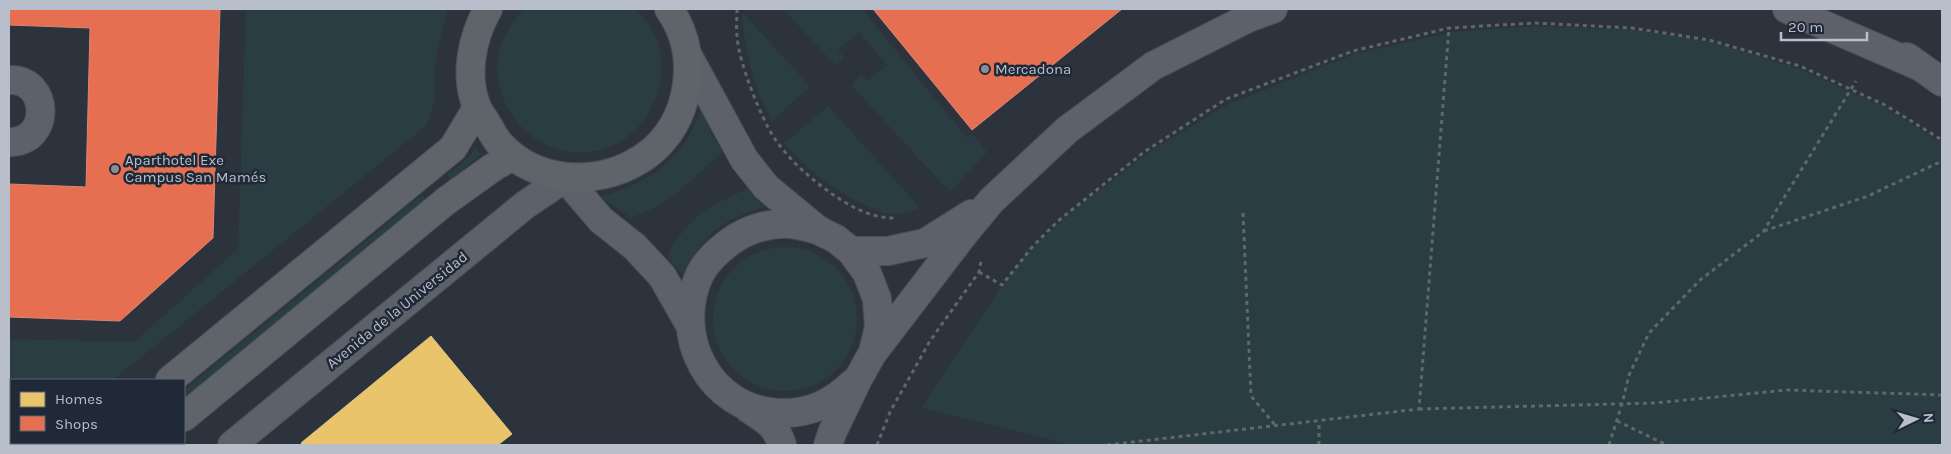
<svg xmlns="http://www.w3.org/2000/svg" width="1951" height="454" font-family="Karla,sans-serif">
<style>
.green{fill:#2a3d42}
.homes{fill:#e9c46a;stroke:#dac287}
.shops{fill:#e76f51;stroke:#d98776}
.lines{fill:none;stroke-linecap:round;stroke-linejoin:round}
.minor-casing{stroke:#4b4f56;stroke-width:30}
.major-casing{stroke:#4b5058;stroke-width:30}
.path{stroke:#60666c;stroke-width:3;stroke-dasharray:4 4;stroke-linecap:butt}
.minor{stroke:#5d6169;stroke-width:28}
.major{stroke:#5f646b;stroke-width:28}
.poi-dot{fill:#878e99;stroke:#202937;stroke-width:2}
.labels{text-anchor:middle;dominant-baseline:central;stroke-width:5;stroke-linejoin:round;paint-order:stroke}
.poi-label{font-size:15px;fill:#b8bfcb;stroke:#202937;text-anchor:start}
.street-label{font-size:15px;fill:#b8bfcb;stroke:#202937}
</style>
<rect width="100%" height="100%" fill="#2d333c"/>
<!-- green -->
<g class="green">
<path d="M 246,9 L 447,9 C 446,25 438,42 436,58 C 432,86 440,97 426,126 L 113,380 L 11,380 L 11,443 L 37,443 L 34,445 L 9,445 L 9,339 L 134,342 L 238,249 Z"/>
<path d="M 524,9 L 635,9 C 640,14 646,20 650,26 C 675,66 657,123 616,144 C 566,169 510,136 499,84 C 493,56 504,29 524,9 Z"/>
<polygon points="783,9 862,9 967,138 972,134 987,152 950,192 851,85 861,75 867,81 887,65 859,32 838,50 844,57 836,66"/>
<path d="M 742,12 L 810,86 L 772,122 C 754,87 744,51 742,12 Z"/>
<polygon points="1538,26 1635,30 1711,42 1800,69 1886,108 1942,143 1942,445 1074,445 922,408 1002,285 1025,256 1063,219 1149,152 1229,104 1354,54 1453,32"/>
<path d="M 828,106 L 920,208 C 910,211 901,215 890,214 C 882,213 875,209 868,206 C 834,192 809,170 784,143 Z"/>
<path d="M 702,110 L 711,134 L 722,152 L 676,194 L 658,206 L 631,218 L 600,197 C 654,180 679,163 702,110 Z"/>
<polygon points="475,146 481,154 451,180 447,175 471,155"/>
<path d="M 747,189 L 763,207 C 721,221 703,234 683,275 L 667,256 C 686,219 710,205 747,189 Z"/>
<polygon points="422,195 425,199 184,398 184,390"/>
<circle cx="785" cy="319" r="72"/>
</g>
<!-- homes -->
<polygon class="homes" points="431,336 512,434 498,445 303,445 301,443"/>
<!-- shops -->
<g class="shops">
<polygon points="9,9 220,9 213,238 120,321 9,317 9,184 86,187 90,28 9,25"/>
<polygon points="873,9 1122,9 972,130"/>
</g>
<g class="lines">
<!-- minor casing -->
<g class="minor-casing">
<g id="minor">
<polyline points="1787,9 1921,67"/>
<polyline points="688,56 744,159 766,187 818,230 836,239 851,251 867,273 877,299 879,327 873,352"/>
<polyline points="1907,57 1942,82"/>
<path d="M 9,80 C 50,78 52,143 9,142"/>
<path d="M 818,230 C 809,228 800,225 792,224 C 771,222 748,229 731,241 C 719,250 707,260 700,274 C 671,335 709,410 779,413 C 809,414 831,404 853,383"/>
<polyline points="851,251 888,251 925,243 971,214"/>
<path d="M 749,409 C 766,420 776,425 782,445"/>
<polyline points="232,445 525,205 565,178 601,220 635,247 662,276 690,325"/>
<polyline points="828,445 832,433 858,379 872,354 963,235 991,201 1067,130 1153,66 1248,18 1273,9"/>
</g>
</g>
<!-- major casing -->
<g class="major-casing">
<g id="major">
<path d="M 488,9 C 472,37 464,76 477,107 C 479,113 484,118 487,124 C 491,130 494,137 499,143 C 535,184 597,187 641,159 C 662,146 678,124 684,99 C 692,68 688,36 669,9"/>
<polyline points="170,380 453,148 477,108"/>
<polyline points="184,417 446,201 492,168 512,156"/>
<polyline points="91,445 94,443"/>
<polyline points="150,445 153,443"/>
</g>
</g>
<!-- path -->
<g class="path">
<path d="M 737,9 C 737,18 736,27 737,36 C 738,60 761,119 775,139 C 790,161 811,179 832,194 C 851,207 873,219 896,218"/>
<polyline points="1243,213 1251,396 1275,425"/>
<polyline points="1764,231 1868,196 1942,161"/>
<polyline points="979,272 1002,285 1033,246 1058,221 1144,152 1226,99 1353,51 1449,28 1535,23 1632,28 1709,40 1800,66 1885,105 1942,140"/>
<polyline points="1419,409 1655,403 1787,390 1942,395"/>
<polyline points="1617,421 1667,445"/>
<polyline points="877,445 890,412 930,341 979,272 981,261"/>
<polyline points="1107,445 1419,409 1449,28"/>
<polyline points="1319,445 1319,421"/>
<polyline points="1609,445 1622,404 1629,375 1649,333 1700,280 1763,232 1856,81"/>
</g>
<!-- minor -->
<use href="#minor" class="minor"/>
<!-- major -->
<use href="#major" class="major"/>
</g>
<!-- markers -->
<g class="poi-dot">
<circle cx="985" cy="69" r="5"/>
<circle cx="115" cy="169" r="5"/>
</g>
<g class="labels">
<!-- poi labels -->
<g class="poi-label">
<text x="995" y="69">Mercadona</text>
<text x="125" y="160">Aparthotel Exe<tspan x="125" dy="17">Campus San Mamés</tspan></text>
</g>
<!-- street labels -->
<g class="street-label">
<text transform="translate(397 310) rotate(-39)">Avenida de la Universidad</text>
</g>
</g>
<!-- border -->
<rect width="1951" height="454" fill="none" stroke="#b8bfcb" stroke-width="20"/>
<!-- legend -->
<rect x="10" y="379" width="175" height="65" fill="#202937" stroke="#5d6572"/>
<rect x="20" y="392" width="25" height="15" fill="#e9c46a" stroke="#5d6572"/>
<text x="55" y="404" font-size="15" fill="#b8bfcb">Homes</text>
<rect x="20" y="416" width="25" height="15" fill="#e76f51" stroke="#5d6572"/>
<text x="55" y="429" font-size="15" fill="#b8bfcb">Shops</text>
<!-- north arrow -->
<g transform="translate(1916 419) rotate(85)" stroke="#202937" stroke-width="4" paint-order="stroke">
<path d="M0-4L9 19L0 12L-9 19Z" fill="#b8bfcb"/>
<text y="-8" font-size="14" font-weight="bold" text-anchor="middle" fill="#b8bfcb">N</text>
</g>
<!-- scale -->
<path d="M1781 32v8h86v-8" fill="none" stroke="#b8bfcb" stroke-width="2.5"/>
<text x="1788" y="32" font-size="15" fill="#b8bfcb" stroke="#202937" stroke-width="4" paint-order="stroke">20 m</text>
</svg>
